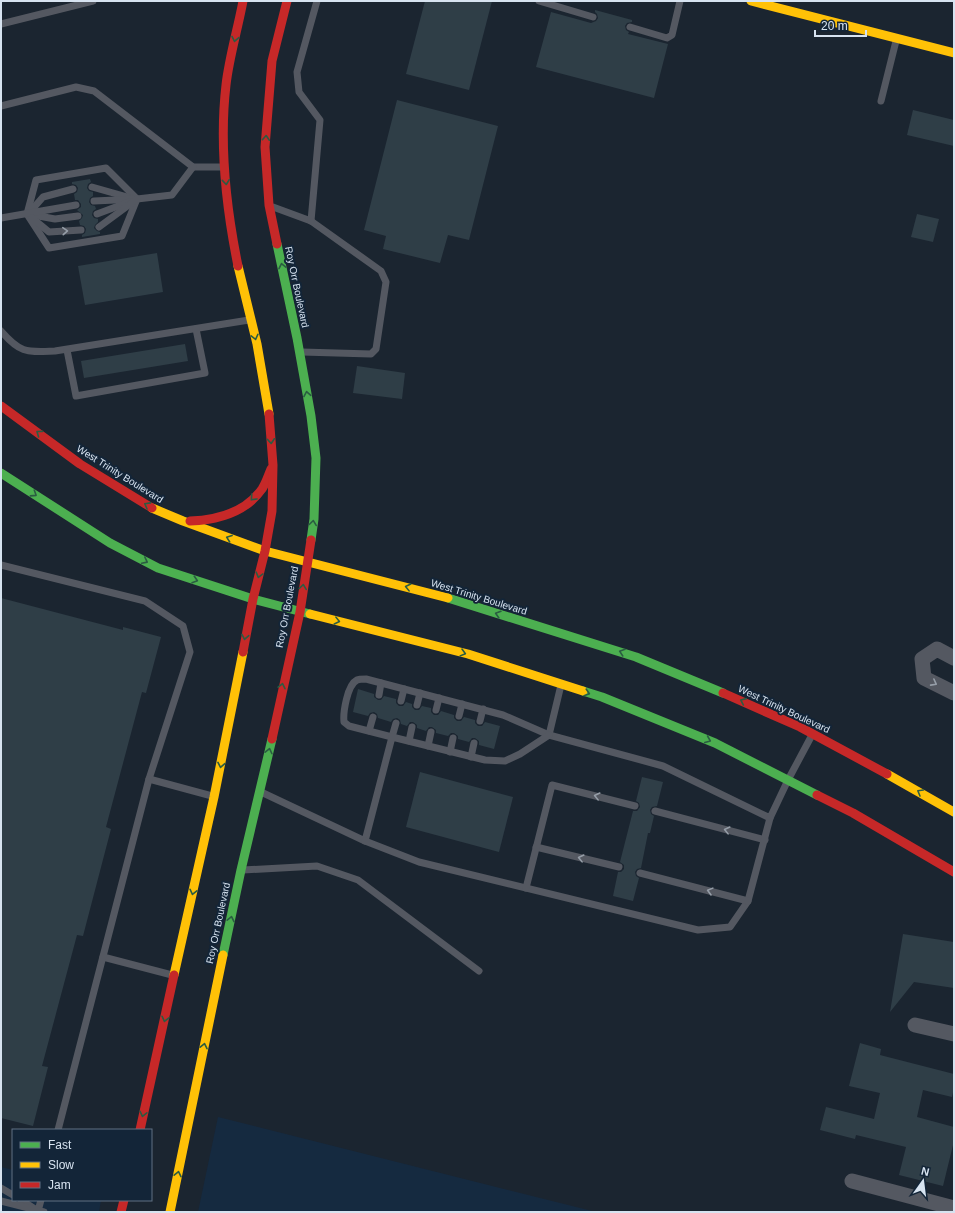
<svg xmlns="http://www.w3.org/2000/svg" width="955" height="1213" font-family="Arial,sans-serif">
<style>
.built{fill:#152a40}
.building{fill:#2f3e47}
.lines{fill:none;stroke-linecap:round;stroke-linejoin:round}
.lane{stroke:#545861;stroke-width:7}
.street{stroke:#545861;stroke-width:15}
.fast{stroke:#4caf50;stroke-width:9}
.slow{stroke:#ffc107;stroke-width:9}
.jam{stroke:#c62828;stroke-width:9}
.oneway{stroke:#2a5c42}
.oneway2{stroke:#969ea8}
.labels{text-anchor:middle;dominant-baseline:central;stroke-width:4;stroke-linejoin:round;paint-order:stroke}
.street-label{font-size:10px;fill:#d7e3f0;stroke:#132538}
</style>
<rect width="100%" height="100%" fill="#1b2530"/>
<!-- built -->
<g class="built">
<polygon points="218,1117 596,1212 198,1212"/>
<polygon points="1,1167 13,1170 13,1200 101,1200 99,1212 1,1212"/>
</g>
<!-- building -->
<g class="building">
<polygon points="425,1 492,1 469,90 406,74"/>
<polygon points="595,10 632,20 632,22 627,23 625,26 626,30 629,32 628,34 668,44 654,98 536,67 551,12 591,23 596,21 598,18 597,14 595,12"/>
<polygon points="397,100 498,126 469,240 448,235 440,263 383,249 386,236 364,230"/>
<polygon points="913,110 954,120 954,146 907,135"/>
<polygon points="90,179 91,182 88,184 87,188 89,191 93,192 93,196 90,198 89,202 91,205 95,206 96,209 93,211 92,215 94,218 98,219 98,222 95,225 94,228 97,231 100,232 100,234 82,237 82,235 85,233 86,229 84,226 80,225 79,221 82,218 83,215 77,210 81,207 81,204 78,200 75,200 74,194 77,192 78,188 76,185 72,184 72,182"/>
<polygon points="917,214 939,219 933,242 911,237"/>
<polygon points="157,253 163,292 85,305 78,266"/>
<polygon points="185,344 188,361 84,378 81,361"/>
<polygon points="357,366 405,373 402,399 353,393"/>
<polygon points="1,598 123,630 123,627 161,637 146,693 142,692 106,827 111,829 83,936 77,935 42,1066 48,1067 33,1126 1,1118"/>
<polygon points="358,689 374,694 374,697 378,700 381,700 384,696 396,699 396,703 399,706 403,706 406,702 412,704 412,707 415,710 419,710 422,706 431,708 431,712 434,715 438,715 441,711 454,715 454,718 457,721 461,721 464,717 475,720 475,723 478,726 482,726 485,722 500,726 494,749 479,745 479,741 475,738 472,738 469,742 458,739 458,736 454,733 451,733 448,736 436,733 436,730 432,727 429,727 426,731 417,728 417,725 413,722 410,722 407,726 401,724 400,720 397,718 393,719 391,722 378,718 377,714 374,712 370,713 368,716 353,712"/>
<polygon points="420,772 513,797 499,852 406,827"/>
<polygon points="642,777 663,782 657,806 652,807 650,810 651,814 654,816 650,833 648,833 641,868 637,869 635,872 636,876 639,878 633,901 613,896 618,872 621,872 624,869 624,865 620,862 633,811 637,811 640,807 639,803 636,801"/>
<polygon points="903,934 954,942 954,988 914,982 890,1012"/>
<polygon points="860,1043 881,1049 880,1055 954,1074 954,1088 952,1097 923,1090 917,1117 954,1127 954,1141 943,1186 899,1175 906,1147 856,1135 855,1139 820,1130 826,1107 874,1119 880,1093 849,1086"/>
</g>
<g class="lines">
<!-- lane -->
<g class="lane">
<polyline points="539,1 593,17"/>
<polyline points="1,24 93,1"/>
<polyline points="630,27 667,38 672,35 680,1"/>
<polyline points="881,101 896,41"/>
<polyline points="1,106 76,87 94,91 193,167 222,167"/>
<polygon points="106,168 137,199 122,236 49,248 27,214 36,180"/>
<polyline points="92,187 131,198"/>
<polyline points="94,201 137,199 172,195 193,167"/>
<polyline points="273,207 311,221 381,271 386,282 376,349 371,354 302,352"/>
<polyline points="29,213 43,197 73,189"/>
<polyline points="97,214 129,202"/>
<polyline points="33,215 55,219 78,216"/>
<polyline points="1,218 76,205"/>
<polyline points="32,218 49,232 81,230"/>
<polyline points="311,221 320,120 299,92 297,72 317,1"/>
<polyline points="99,227 137,199"/>
<path d="M 1,331 C 21,354 27,352 55,351 L 249,320"/>
<polyline points="67,350 76,396 205,373 196,329"/>
<polyline points="1,565 145,601 183,626 190,652 149,779 212,796"/>
<polyline points="561,685 549,735 663,766 770,818 788,780 812,735"/>
<polyline points="379,695 381,683"/>
<polyline points="401,701 404,689"/>
<polyline points="417,705 420,693"/>
<polyline points="436,710 439,698"/>
<polyline points="459,716 462,704"/>
<polyline points="480,721 483,709"/>
<path d="M 396,723 L 392,737 L 349,726 L 344,722 C 343,713 347,685 357,680 C 359,679 364,679 366,679 L 503,715 L 549,735"/>
<polyline points="369,731 373,717"/>
<polyline points="409,741 412,727"/>
<polyline points="428,746 431,732"/>
<polyline points="450,752 453,738"/>
<polyline points="471,757 474,743"/>
<polyline points="261,792 365,841 392,737 485,760 505,761 520,754 549,735"/>
<polyline points="655,811 765,840"/>
<polyline points="365,841 419,862 698,930 730,927 748,901 770,818"/>
<polyline points="536,847 619,867"/>
<polyline points="243,870 317,866 358,880 479,971"/>
<polyline points="640,873 748,901"/>
<polyline points="526,888 552,785 635,806"/>
<polyline points="103,957 172,975"/>
<polyline points="58,1130 149,779"/>
<polyline points="1,1188 13,1195"/>
<polyline points="21,1200 38,1211 41,1200"/>
<polyline points="1,1201 44,1212"/>
</g>
<!-- street -->
<g class="street">
<polyline points="954,658 937,649 922,659 924,678 954,693"/>
<polyline points="915,1025 954,1034"/>
<polyline points="852,1181 954,1208"/>
</g>
<!-- fast -->
<g class="fast">
<polyline points="277,244 297,338 311,416 316,458 314,519 311,540"/>
<polyline points="1,473 110,543 158,568 253,599 310,614"/>
<polyline points="448,598 636,657 723,693"/>
<polyline points="583,691 602,697 715,743 817,795"/>
<polyline points="223,955 241,870 272,739"/>
</g>
<!-- slow -->
<g class="slow">
<polyline points="751,1 954,53"/>
<polyline points="238,266 257,344 269,414"/>
<polyline points="152,508 183,521 265,551 448,598"/>
<polyline points="310,614 468,654 583,691"/>
<polyline points="887,774 954,812"/>
<polyline points="174,975 214,797 243,652"/>
<polyline points="170,1212 223,955"/>
</g>
<!-- jam -->
<g class="jam">
<polyline points="277,244 269,205 265,147 272,61 287,1"/>
<path d="M 238,266 C 226,207 219,145 226,85 C 229,58 238,28 243,1"/>
<polyline points="1,406 80,464 152,508"/>
<path d="M 190,521 C 218,520 245,513 262,489 C 266,483 268,476 271,469"/>
<polyline points="243,652 253,599 265,551 272,511 273,465 269,414"/>
<polyline points="723,693 800,727 887,774"/>
<polyline points="272,739 300,612 311,540"/>
<polyline points="817,795 853,813 954,872"/>
<polyline points="140,1130 174,975"/>
<polyline points="121,1212 124,1200"/>
</g>
</g>
<!-- one-way arrows -->
<defs><path id="oneway-chevron" d="M-2-3.5L2.5 0L-2 3.5" fill="none" stroke-width="1.6" stroke-linecap="round" stroke-linejoin="round"/></defs>
<g class="oneway">
<use href="#oneway-chevron" transform="translate(235 39) rotate(101)"/>
<use href="#oneway-chevron" transform="translate(266 138) rotate(-86)"/>
<use href="#oneway-chevron" transform="translate(226 182) rotate(84)"/>
<use href="#oneway-chevron" transform="translate(282 266) rotate(-102)"/>
<use href="#oneway-chevron" transform="translate(255 337) rotate(76)"/>
<use href="#oneway-chevron" transform="translate(307 394) rotate(-100)"/>
<use href="#oneway-chevron" transform="translate(39 433) rotate(-144)"/>
<use href="#oneway-chevron" transform="translate(271 441) rotate(86)"/>
<use href="#oneway-chevron" transform="translate(34 494) rotate(33)"/>
<use href="#oneway-chevron" transform="translate(253 498) rotate(133)"/>
<use href="#oneway-chevron" transform="translate(147 505) rotate(-151)"/>
<use href="#oneway-chevron" transform="translate(313 523) rotate(-82)"/>
<use href="#oneway-chevron" transform="translate(229 538) rotate(-160)"/>
<use href="#oneway-chevron" transform="translate(145 561) rotate(27)"/>
<use href="#oneway-chevron" transform="translate(259 575) rotate(105)"/>
<use href="#oneway-chevron" transform="translate(195 580) rotate(18)"/>
<use href="#oneway-chevron" transform="translate(303 587) rotate(-82)"/>
<use href="#oneway-chevron" transform="translate(408 587) rotate(-166)"/>
<use href="#oneway-chevron" transform="translate(498 614) rotate(-163)"/>
<use href="#oneway-chevron" transform="translate(337 621) rotate(14)"/>
<use href="#oneway-chevron" transform="translate(245 637) rotate(101)"/>
<use href="#oneway-chevron" transform="translate(622 652) rotate(-161)"/>
<use href="#oneway-chevron" transform="translate(463 653) rotate(15)"/>
<use href="#oneway-chevron" transform="translate(282 686) rotate(-78)"/>
<use href="#oneway-chevron" transform="translate(587 693) rotate(18)"/>
<use href="#oneway-chevron" transform="translate(743 701) rotate(-156)"/>
<use href="#oneway-chevron" transform="translate(708 740) rotate(23)"/>
<use href="#oneway-chevron" transform="translate(269 751) rotate(-77)"/>
<use href="#oneway-chevron" transform="translate(221 765) rotate(101)"/>
<use href="#oneway-chevron" transform="translate(920 792) rotate(-150)"/>
<use href="#oneway-chevron" transform="translate(193 892) rotate(103)"/>
<use href="#oneway-chevron" transform="translate(231 919) rotate(-78)"/>
<use href="#oneway-chevron" transform="translate(165 1019) rotate(103)"/>
<use href="#oneway-chevron" transform="translate(204 1046) rotate(-78)"/>
<use href="#oneway-chevron" transform="translate(143 1114) rotate(103)"/>
<use href="#oneway-chevron" transform="translate(178 1174) rotate(-78)"/>
</g>
<g class="oneway2">
<use href="#oneway-chevron" transform="translate(65 231) rotate(-4)"/>
<use href="#oneway-chevron" transform="translate(934 683) rotate(28)"/>
<use href="#oneway-chevron" transform="translate(597 796) rotate(-166)"/>
<use href="#oneway-chevron" transform="translate(727 830) rotate(-166)"/>
<use href="#oneway-chevron" transform="translate(581 858) rotate(-166)"/>
<use href="#oneway-chevron" transform="translate(710 891) rotate(-165)"/>
</g>
<g class="labels">
<!-- street labels -->
<g class="street-label">
<text transform="translate(297 287) rotate(78)">Roy Orr Boulevard</text>
<text transform="translate(120 474) rotate(32)">West Trinity Boulevard</text>
<text transform="translate(479 597) rotate(17)">West Trinity Boulevard</text>
<text transform="translate(287 607) rotate(-79)">Roy Orr Boulevard</text>
<text transform="translate(784 709) rotate(25)">West Trinity Boulevard</text>
<text transform="translate(218 923) rotate(-78)">Roy Orr Boulevard</text>
</g>
</g>
<!-- border -->
<rect width="955" height="1213" fill="none" stroke="#d7e3f0" stroke-width="4"/>
<!-- legend -->
<rect x="12" y="1129" width="140" height="72" fill="#132538" stroke="#617182"/>
<rect x="20" y="1142" width="20" height="6" fill="#4caf50" stroke="#617182"/>
<text x="48" y="1149" font-size="12" fill="#d7e3f0">Fast</text>
<rect x="20" y="1162" width="20" height="6" fill="#ffc107" stroke="#617182"/>
<text x="48" y="1169" font-size="12" fill="#d7e3f0">Slow</text>
<rect x="20" y="1182" width="20" height="6" fill="#c62828" stroke="#617182"/>
<text x="48" y="1189" font-size="12" fill="#d7e3f0">Jam</text>
<!-- north arrow -->
<g transform="translate(923 1181) rotate(14)" stroke="#132538" stroke-width="3" paint-order="stroke">
<path d="M0-3L7 15L0 10L-7 15Z" fill="#d7e3f0"/>
<text y="-6" font-size="11" font-weight="bold" text-anchor="middle" fill="#d7e3f0">N</text>
</g>
<!-- scale -->
<path d="M815 30v6h51v-6" fill="none" stroke="#d7e3f0" stroke-width="2"/>
<text x="821" y="30" font-size="12" fill="#d7e3f0" stroke="#132538" stroke-width="3" paint-order="stroke">20 m</text>
</svg>
